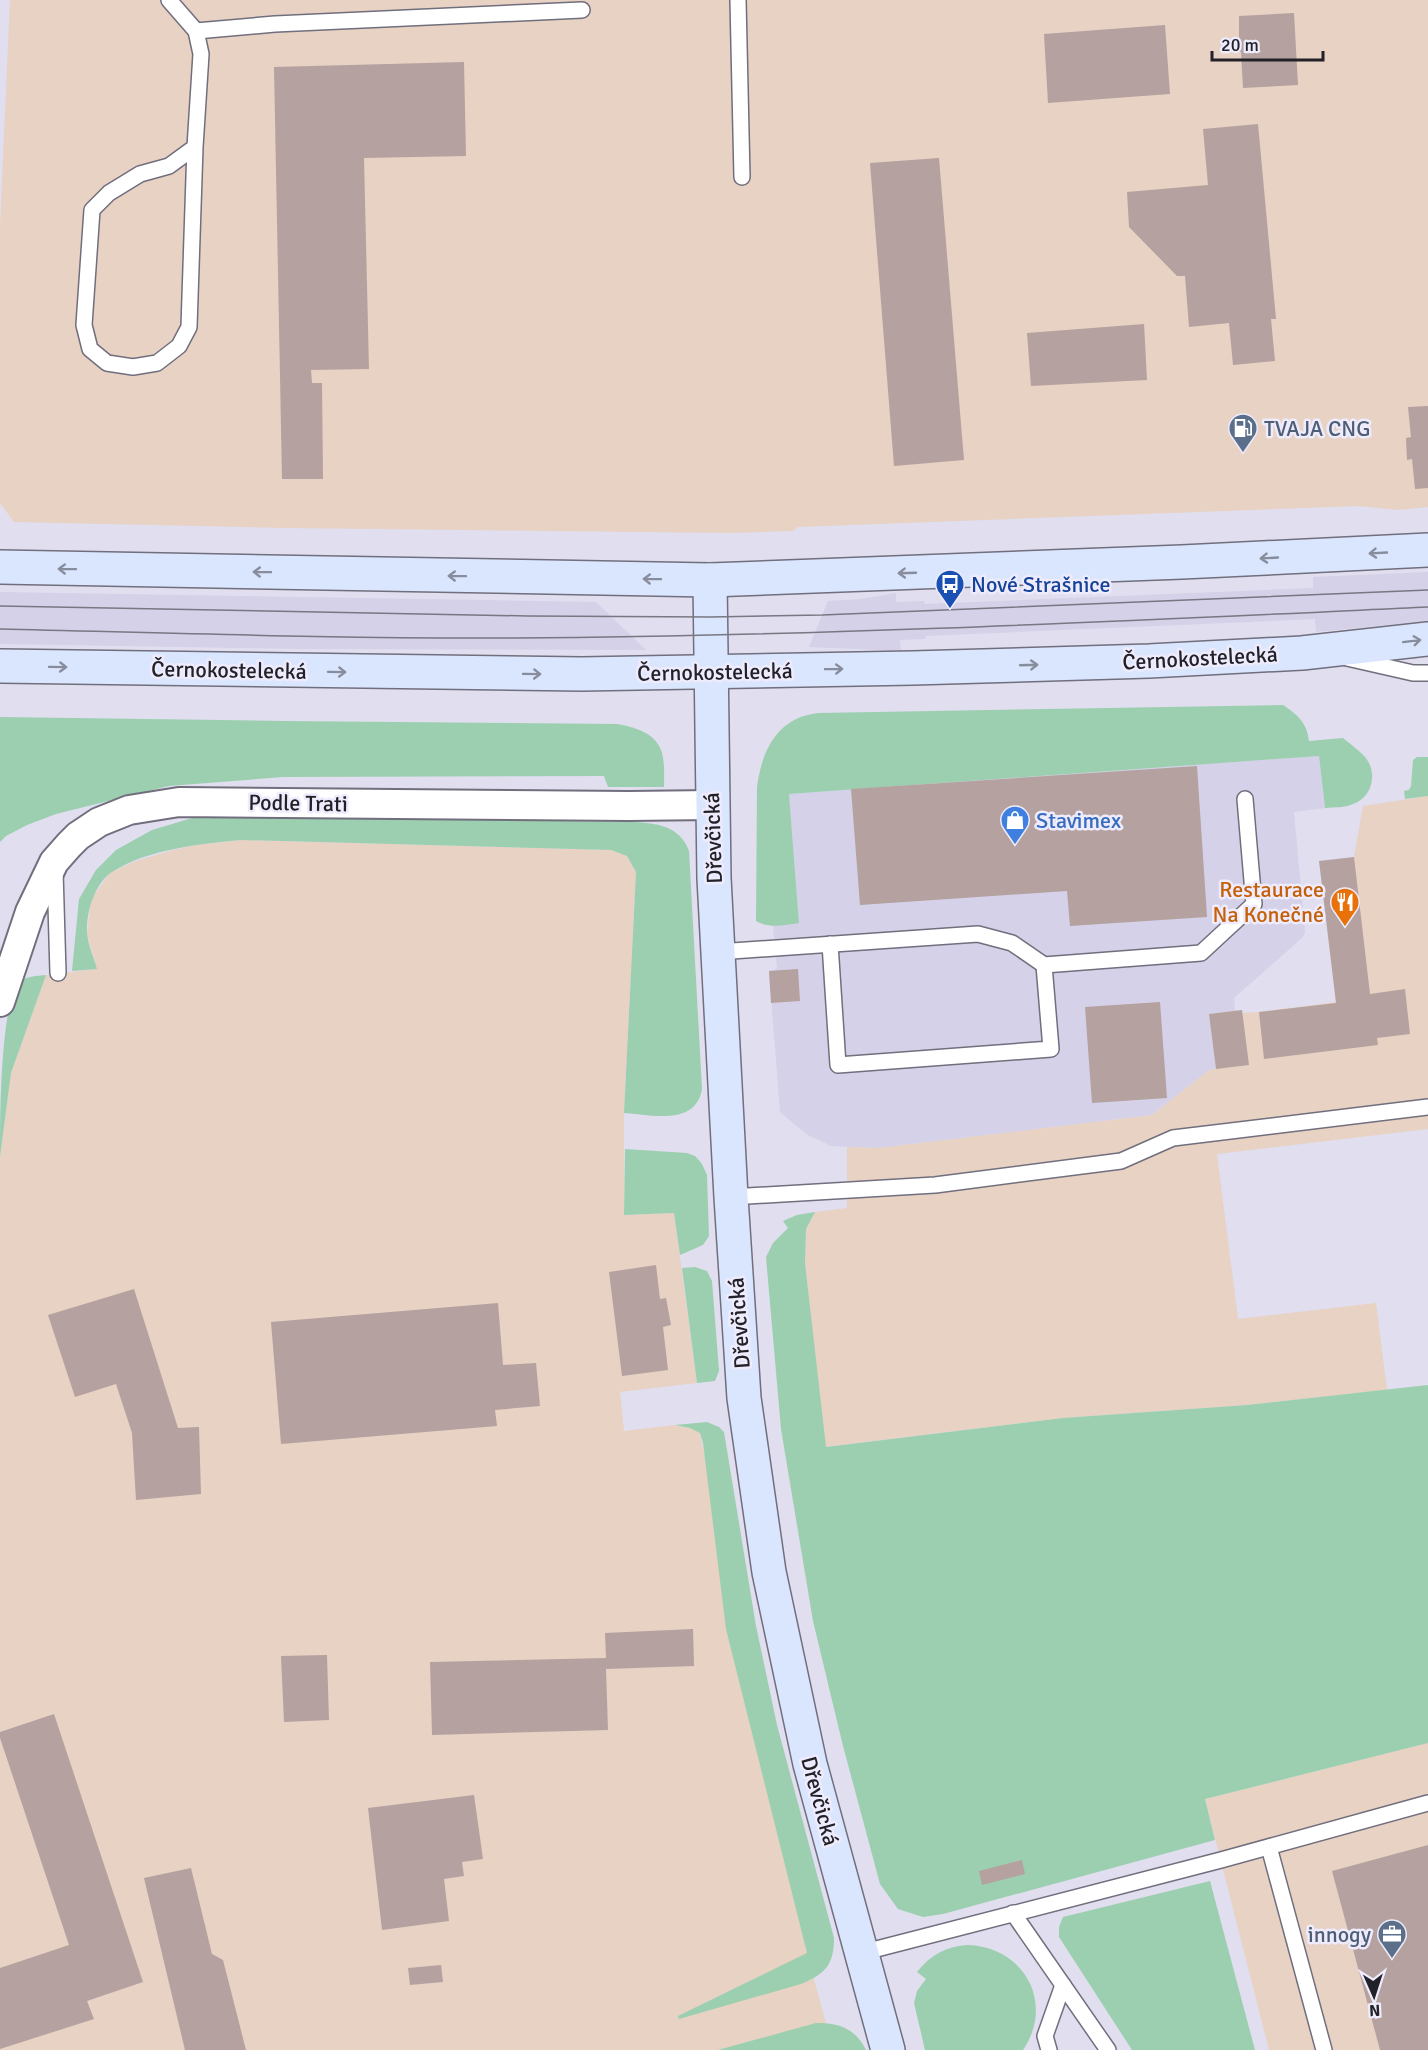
<svg xmlns="http://www.w3.org/2000/svg" width="1428" height="2050" font-family="Signika,sans-serif">
<style>
.built{fill:#d4d1e9}
.industrial{fill:#e7d2c4}
.green{fill:#9ccfaf}
.building{fill:#b5a19f}
.lines{fill:none;stroke-linecap:round;stroke-linejoin:round}
.service-casing{stroke:#716e7d;stroke-width:18}
.minor-casing{stroke:#716e7d;stroke-width:32}
.secondary-casing{stroke:#716e7d;stroke-width:36}
.service{stroke:#fff;stroke-width:15}
.minor{stroke:#fff;stroke-width:28}
.secondary{stroke:#dae6fe;stroke-width:33}
.tram{stroke:#787782;stroke-width:1.5}
.oneway{stroke:#878d9d}
.labels{text-anchor:middle;dominant-baseline:central;stroke-width:5;stroke-linejoin:round;paint-order:stroke}
.service-label{font-size:22px;fill:#4e5e75;stroke:#eeebfd;text-anchor:start}
.transit-label{font-size:22px;fill:#164399;stroke:#eeebfd;text-anchor:start}
.street-label{font-size:22px;fill:#222127;stroke:#eeebfd}
.shop-label{font-size:22px;fill:#366cbe;stroke:#eeebfd;text-anchor:start}
.food-label{font-size:22px;fill:#c56008;stroke:#eeebfd;text-anchor:end}
</style>
<rect width="100%" height="100%" fill="#e0deef"/>
<!-- built -->
<g class="built">
<polygon points="1428,572 1428,621 1316,632 1315,619 926,636 925,639 900,640 901,651 809,647 828,601 861,599 896,593 896,602 924,601 925,604 1313,588 1313,577"/>
<polygon points="0,592 596,602 646,650 303,649 0,644"/>
<polygon points="1319,756 1325,808 1294,812 1305,933 1302,938 1234,998 1235,1011 1209,1014 1216,1069 1209,1070 1152,1115 878,1148 831,1146 806,1134 780,1112 769,971 777,969 773,926 799,922 789,794"/>
</g>
<!-- industrial -->
<g class="industrial">
<polygon points="10,0 1428,0 1428,507 1398,510 1358,506 798,527 793,531 728,533 287,528 14,522 0,503 0,226"/>
<polygon points="1428,796 1428,1129 1217,1154 1238,1319 1376,1303 1387,1390 1247,1405 1063,1418 825,1447 805,1263 806,1229 815,1212 847,1208 847,1147 878,1148 1152,1115 1209,1070 1216,1069 1209,1014 1235,1011 1242,1010 1242,1013 1259,1012 1336,1002 1354,857 1363,806"/>
<polygon points="241,840 611,850 627,856 636,872 624,1113 624,1215 674,1213 697,1383 620,1392 624,1431 675,1425 690,1428 700,1433 807,1953 833,2050 0,2050 0,1157 11,1073 46,975 97,969 87,935 91,899 110,873 133,862 169,851 196,845"/>
<polygon points="1428,1743 1428,2050 1269,2050 1205,1799"/>
</g>
<!-- green -->
<g class="green">
<path d="M 1283,705 C 1298,715 1307,723 1309,741 L 1343,738 C 1350,744 1359,750 1365,757 C 1378,772 1373,797 1353,804 C 1345,808 1334,807 1325,808 L 1319,756 L 789,794 L 799,923 C 784,925 770,929 756,921 L 757,787 C 762,750 777,718 818,713 Z"/>
<path d="M 0,717 L 284,721 L 617,724 C 634,727 657,733 662,753 C 665,764 664,776 664,787 L 608,787 L 604,776 L 283,777 L 169,786 L 56,814 L 27,825 L 6,836 L 0,842 Z"/>
<polygon points="1417,757 1428,757 1428,796 1405,799 1404,791 1409,790 1411,786 1413,760"/>
<path d="M 199,816 L 633,822 C 657,823 680,826 689,851 L 702,1089 C 696,1126 652,1115 624,1113 L 636,872 L 627,856 L 611,850 L 241,840 C 200,844 148,849 112,872 C 94,884 86,913 87,933 C 88,945 94,958 97,969 L 72,971 L 79,899 L 96,870 L 116,850 L 152,830 Z"/>
<path d="M 46,975 L 11,1073 L 0,1157 C 0,1121 0,1005 19,982 C 26,976 37,976 46,975 Z"/>
<polygon points="625,1149 687,1153 695,1156 702,1164 707,1175 709,1236 703,1245 680,1255 674,1213 624,1215"/>
<polygon points="815,1212 806,1229 805,1263 826,1447 1063,1418 1247,1405 1428,1385 1428,1743 1205,1799 1215,1840 943,1914 923,1917 898,1909 880,1884 843,1746 813,1621 781,1429 766,1257 773,1243 788,1228 783,1221 797,1215"/>
<polygon points="695,1267 707,1271 712,1281 719,1371 715,1381 697,1383 682,1268"/>
<path d="M 707,1422 L 719,1427 L 724,1432 L 756,1626 L 777,1725 L 834,1938 C 834,1965 825,1974 801,1984 L 679,2019 L 678,2016 L 807,1953 L 726,1629 L 703,1443 L 700,1433 L 690,1428 L 675,1425 Z"/>
<polygon points="1210,1881 1255,2050 1132,2050 1059,1937 1059,1927 1063,1917"/>
<path d="M 968,1945 C 1024,1947 1055,2003 1023,2050 L 925,2050 L 914,2003 L 917,1991 L 926,1979 L 917,1972 C 930,1955 947,1946 968,1945 Z"/>
<path d="M 816,2023 C 838,2022 856,2029 866,2050 L 718,2050 Z"/>
</g>
<!-- building -->
<g class="building">
<polygon points="1294,13 1298,85 1243,88 1241,52 1239,52 1239,16"/>
<polygon points="1165,25 1170,94 1048,103 1044,34"/>
<polygon points="464,62 466,156 364,158 369,369 311,370 312,383 322,383 323,479 282,479 274,67"/>
<polygon points="1258,124 1276,319 1271,319 1275,361 1233,365 1229,323 1189,327 1185,276 1177,276 1129,227 1127,192 1208,185 1203,129"/>
<polygon points="939,158 964,460 894,466 870,163"/>
<polygon points="1144,324 1147,380 1031,386 1027,333"/>
<polygon points="1428,406 1428,488 1415,489 1412,459 1407,460 1406,438 1411,437 1408,407"/>
<polygon points="1197,766 1207,917 1070,926 1067,891 860,905 851,789"/>
<polygon points="1354,857 1370,994 1405,989 1410,1034 1377,1038 1378,1045 1264,1059 1259,1012 1336,1003 1319,861"/>
<polygon points="798,969 800,1001 771,1003 769,971"/>
<polygon points="1160,1002 1167,1098 1092,1103 1085,1007"/>
<polygon points="1242,1010 1249,1065 1216,1069 1209,1014"/>
<polygon points="656,1265 660,1299 666,1298 671,1325 663,1327 668,1370 622,1376 609,1272"/>
<polygon points="134,1289 178,1428 199,1427 201,1494 136,1500 132,1433 116,1384 75,1397 48,1315"/>
<polygon points="498,1303 503,1365 536,1363 540,1406 495,1410 497,1426 281,1444 271,1322"/>
<polygon points="693,1629 694,1666 606,1669 608,1730 432,1735 430,1662 606,1658 605,1633"/>
<polygon points="327,1655 329,1720 284,1722 281,1656"/>
<polygon points="54,1714 143,1982 87,2001 94,2019 0,2049 0,1968 69,1945 0,1738 0,1732"/>
<polygon points="474,1795 483,1859 462,1862 464,1876 444,1879 449,1921 382,1930 368,1808"/>
<polygon points="1428,1845 1428,2050 1380,2050 1332,1871"/>
<polygon points="1022,1860 1025,1874 982,1885 979,1871"/>
<polygon points="191,1868 212,1954 223,1960 246,2050 185,2050 144,1878"/>
<polygon points="441,1965 443,1982 410,1985 408,1968"/>
</g>
<g class="lines">
<!-- service casing -->
<g class="service-casing">
<g id="service">
<polyline points="169,0 196,31 201,54 195,147 189,327 179,346 157,363 133,367 107,363 90,349 84,325 92,210 109,193 140,174 169,166 195,147"/>
<polyline points="738,0 742,177"/>
<polyline points="196,31 275,24 582,10"/>
<polyline points="1347,658 1413,673 1428,673"/>
<polyline points="55,871 58,973"/>
<polyline points="830,944 838,1065 1051,1049 1044,965"/>
<polyline points="718,952 978,934 1012,943 1044,965 1201,953 1254,904 1245,799"/>
<polyline points="731,1197 935,1185 1121,1161 1173,1138 1428,1107"/>
<polyline points="1269,1847 1324,2050"/>
<polyline points="1013,1913 1108,2050"/>
<polyline points="861,1953 1221,1860 1428,1803"/>
<polyline points="1049,2050 1045,2036 1063,1985"/>
</g>
</g>
<!-- minor casing -->
<g class="minor-casing">
<polyline id="minor" points="0,1002 30,912 54,862 69,845 78,836 99,822 129,810 179,802 629,806 712,805"/>
</g>
<!-- secondary casing -->
<g class="secondary-casing">
<g id="secondary">
<polyline points="0,567 710,580 1182,562 1428,550"/>
<polyline points="710,580 714,878 731,1197 744,1398 769,1572 810,1764 888,2050"/>
<polyline points="0,666 582,674 913,668 1149,661 1302,653 1428,639"/>
</g>
</g>
<!-- service -->
<use href="#service" class="service"/>
<!-- minor -->
<use href="#minor" class="minor"/>
<!-- secondary -->
<use href="#secondary" class="secondary"/>
<!-- tram -->
<g class="tram">
<polyline points="0,606 528,616 711,617 822,615 1428,590"/>
<path d="M 0,629 C 172,633 345,639 517,638 C 821,636 1124,621 1428,607"/>
</g>
</g>
<!-- one-way arrows -->
<defs><path id="oneway-shaft" d="M-6 0H5M1.5-3L5.5 0L1.5 3" fill="none" stroke-width="1.6" stroke-linecap="round" stroke-linejoin="round" transform="scale(1.5)"/></defs>
<g class="oneway">
<use href="#oneway-shaft" transform="translate(1378 553) rotate(177)"/>
<use href="#oneway-shaft" transform="translate(1269 558) rotate(177)"/>
<use href="#oneway-shaft" transform="translate(67 569) rotate(-179)"/>
<use href="#oneway-shaft" transform="translate(262 572) rotate(-179)"/>
<use href="#oneway-shaft" transform="translate(907 573) rotate(178)"/>
<use href="#oneway-shaft" transform="translate(457 576) rotate(-179)"/>
<use href="#oneway-shaft" transform="translate(652 579) rotate(-179)"/>
<use href="#oneway-shaft" transform="translate(1412 641) rotate(-7)"/>
<use href="#oneway-shaft" transform="translate(1029 665) rotate(-2)"/>
<use href="#oneway-shaft" transform="translate(58 667) rotate(1)"/>
<use href="#oneway-shaft" transform="translate(834 669) rotate(-1)"/>
<use href="#oneway-shaft" transform="translate(337 672) rotate(1)"/>
<use href="#oneway-shaft" transform="translate(532 674) rotate(1)"/>
</g>
<!-- icons -->
<defs>
<g id="fuel-pin" transform="scale(1.5)"><path d="M0 17L-7.5 6A9.5 9.5 0 1 1 7.5 6Z" fill="#5c6f8a" stroke="#eeebfd"/><path d="M-5.5-6h7V0h2V4h1.3V-2.5L3-4.5l.8-.8L6-3V5H2.5V1h-1V6h-7ZM-4.2-4.7v3.2H.2V-4.7Z" fill="#fff"/></g>
<g id="bus-pin" transform="scale(1.5)"><path d="M0 17L-7.5 6A9.5 9.5 0 1 1 7.5 6Z" fill="#1a4fb4" stroke="#eeebfd"/><path d="M-5-6H5V4H4V6H2V4H-2V6H-4V4H-5ZM-3.5-4V0h7V-4ZM-3.5 1.2v1.5H-2V1.2ZM2 1.2v1.5H3.5V1.2Z" fill="#fff"/></g>
<g id="shop-pin" transform="scale(1.5)"><path d="M0 17L-7.5 6A9.5 9.5 0 1 1 7.5 6Z" fill="#3f7fe0" stroke="#eeebfd"/><path d="M-5-2.5h2.3a2.7 3.5 0 0 1 5.4 0H5L5.5 6h-11ZM-1.5-2.5h3a1.5 2.3 0 0 0-3 0Z" fill="#fff"/></g>
<g id="restaurant-pin" transform="scale(1.5)"><path d="M0 17L-7.5 6A9.5 9.5 0 1 1 7.5 6Z" fill="#e8710a" stroke="#eeebfd"/><path d="M-5-6h1v4h1v-4h1v4h1v-4h1v5L-1.5 .5V6h-2V.5L-5-1ZM5-6V6H3V1.5H1.5Q1.5-4 5-6Z" fill="#fff"/></g>
<g id="office-pin" transform="scale(1.5)"><path d="M0 17L-7.5 6A9.5 9.5 0 1 1 7.5 6Z" fill="#5c6f8a" stroke="#eeebfd"/><path d="M-6-3h4V-5.5h4V-3h4V5H-6ZM-1-4.5V-3h2v-1.5ZM-6 0V1H6V0Z" fill="#fff"/></g>
</defs>
<g fill-rule="evenodd">
<use href="#fuel-pin" x="1243" y="428"/>
<use href="#bus-pin" x="950" y="584"/>
<use href="#shop-pin" x="1015" y="820"/>
<use href="#restaurant-pin" x="1345" y="902"/>
<use href="#office-pin" x="1392" y="1934"/>
</g>
<g class="labels">
<!-- service labels -->
<g class="service-label">
<text x="1264" y="428">TVAJA CNG</text>
<text x="1371" y="1934" text-anchor="end">innogy</text>
</g>
<!-- transit labels -->
<g class="transit-label">
<text x="971" y="584">Nové Strašnice</text>
</g>
<!-- street labels -->
<g class="street-label">
<text transform="translate(1200 658) rotate(-3)">Černokostelecká</text>
<text transform="translate(229 670) rotate(1)">Černokostelecká</text>
<text transform="translate(715 672) rotate(-1)">Černokostelecká</text>
<text transform="translate(298 803) rotate(1)">Podle Trati</text>
<text transform="translate(713 838) rotate(-92)">Dřevčická</text>
<text transform="translate(739 1323) rotate(-94)">Dřevčická</text>
<text transform="translate(820 1801) rotate(75)">Dřevčická</text>
</g>
<!-- shop labels -->
<g class="shop-label">
<text x="1036" y="820">Stavimex</text>
</g>
<!-- food labels -->
<g class="food-label">
<text x="1324" y="889">Restaurace<tspan x="1324" dy="25">Na Konečné</tspan></text>
</g>
</g>
<!-- north arrow -->
<g transform="translate(1374 1996) rotate(177)" stroke="#eeebfd" stroke-width="4.5" paint-order="stroke">
<path d="M0-4.5L10 22L0 15L-10 22Z" fill="#222127"/>
<text y="-9" font-size="16" font-weight="bold" text-anchor="middle" fill="#222127">N</text>
</g>
<!-- scale -->
<path d="M1212 51v9h111v-9" fill="none" stroke="#222127" stroke-width="3"/>
<text x="1221" y="51" font-size="18" fill="#222127" stroke="#eeebfd" stroke-width="4.5" paint-order="stroke">20 m</text>
</svg>
